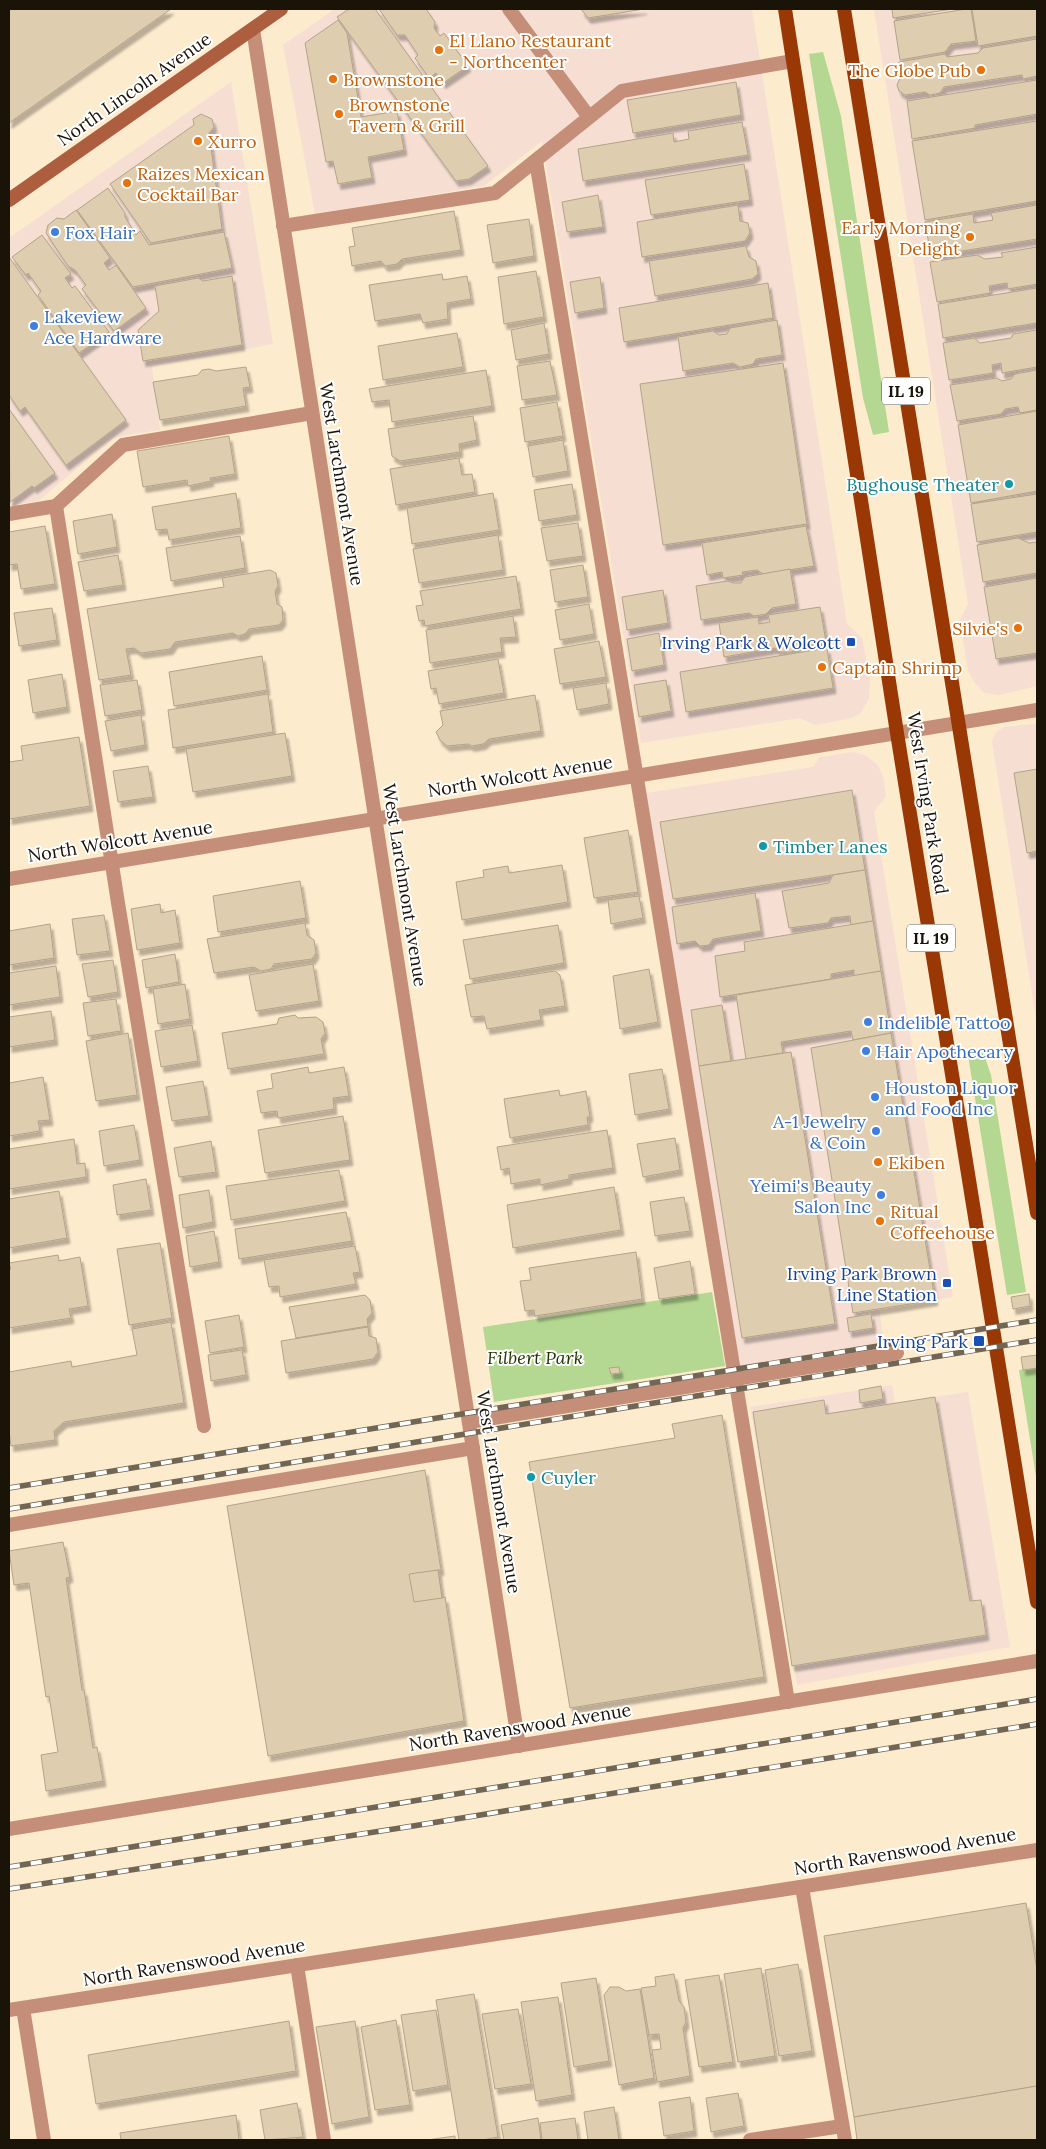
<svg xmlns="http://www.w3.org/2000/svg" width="1046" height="2149" font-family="Lora,serif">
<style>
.commercial{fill:#f6ded3}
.green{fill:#b4d791}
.building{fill:#dfcdb0;stroke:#b4a387;filter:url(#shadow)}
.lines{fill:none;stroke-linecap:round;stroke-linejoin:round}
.service{stroke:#c58e79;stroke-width:14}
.minor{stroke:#c58e79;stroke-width:14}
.secondary{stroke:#ad5e3f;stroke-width:14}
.primary{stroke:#993804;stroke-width:14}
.rail-casing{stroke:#716654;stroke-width:5.5}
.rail{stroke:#fff;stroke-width:4;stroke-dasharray:11;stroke-linecap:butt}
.food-dot{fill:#e8710a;stroke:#fff;stroke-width:2}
.shop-dot{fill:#3f7fe0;stroke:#fff;stroke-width:2}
.culture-dot{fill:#0f9aa8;stroke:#fff;stroke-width:2}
.transit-dot{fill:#1a4fb4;stroke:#fff;stroke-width:2}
.labels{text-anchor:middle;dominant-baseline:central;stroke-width:4;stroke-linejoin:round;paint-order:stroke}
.shield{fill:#fff;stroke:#5e5a52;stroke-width:1}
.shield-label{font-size:16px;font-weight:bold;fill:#191308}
.food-label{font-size:18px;fill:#c56008;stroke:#fff;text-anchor:start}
.street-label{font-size:18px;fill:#191308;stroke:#fff}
.shop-label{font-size:18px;fill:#366cbe;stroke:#fff;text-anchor:start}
.culture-label{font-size:18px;fill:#0d838f;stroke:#fff;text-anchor:start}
.transit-label{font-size:18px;fill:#164399;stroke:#fff;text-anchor:end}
.park-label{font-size:18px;font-style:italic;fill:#203500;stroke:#fff}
</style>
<defs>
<filter id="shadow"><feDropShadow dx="3" dy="5.5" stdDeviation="1" flood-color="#0004"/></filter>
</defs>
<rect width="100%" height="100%" fill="#fdebcd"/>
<!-- commercial -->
<g class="commercial">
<polygon points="335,9 752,9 847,624 862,638 870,679 869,699 860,714 848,719 815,725 800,718 641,743 542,141 484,186 315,214 283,45"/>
<polygon points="874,9 1037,9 1037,686 999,695 984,693 975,683 968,671 960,620 968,604"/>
<polygon points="231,82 273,344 152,367 160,430 115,437 38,501 9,506 9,238"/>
<polygon points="1034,724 1037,726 1037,1025 992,741 996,732 1005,727"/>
<polygon points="853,752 865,755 877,764 883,776 886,796 874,812 953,1297 879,1309 886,1355 735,1379 640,794 813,767 820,757"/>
<polygon points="892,1385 895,1403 968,1392 1010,1647 797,1685 750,1407"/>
</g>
<!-- green -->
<g class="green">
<polygon points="823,52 841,116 889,432 873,435 863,398 809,54"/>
<polygon points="983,1052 991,1075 1026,1292 1007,1295 968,1055"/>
<polygon points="712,1292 725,1366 494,1402 483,1327"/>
<polygon points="1037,1367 1037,1483 1019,1370"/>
</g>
<!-- building -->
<g class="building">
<polygon points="9,9 171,9 9,123"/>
<polygon points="349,9 375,9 488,166 469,179 456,181 337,17"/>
<polygon points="379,9 426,9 435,22 434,28 436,31 440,36 444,33 468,66 443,83 436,73 429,78 415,58 418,55 405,35 397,35"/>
<polygon points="581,9 644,9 588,18"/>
<polygon points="892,9 953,9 893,18"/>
<polygon points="966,9 971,9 976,41 951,44 945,52 900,60 894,21"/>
<polygon points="972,9 1037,9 1037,36 978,46"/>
<polygon points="338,20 347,33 361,117 397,111 404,150 368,157 372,178 338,184 333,161 326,162 305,43"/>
<polygon points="1037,39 1037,76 1023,79 1022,75 944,87 940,93 930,95 925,92 905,95 899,91 897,85 901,76 899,62 945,54 947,57 978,53 983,48"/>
<polygon points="1037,80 1037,114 975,125 975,128 912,139 907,101"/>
<polygon points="736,82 741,115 633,133 627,100"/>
<polygon points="201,114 212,119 214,127 209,133 222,229 151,243 110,184 194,125 193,119"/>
<polygon points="1037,121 1037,201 925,220 912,141"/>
<polygon points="742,122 748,155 583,181 578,149 673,133 674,142 689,139 688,131"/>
<polygon points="744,164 750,200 651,215 645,180"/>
<polygon points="108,188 125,213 125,217 136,235 140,231 149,245 224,232 232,268 133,287 77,210"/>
<polygon points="598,195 603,227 567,232 562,202"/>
<polygon points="738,205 740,221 748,223 750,233 745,241 642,257 637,222"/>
<polygon points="1037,205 1037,239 931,256 925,222 973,214 974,223 993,220 991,213"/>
<polygon points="76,210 110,258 104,263 109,270 116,265 146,308 114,331 82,289 86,285 75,270 68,266 46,233 48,225 57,218 64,219"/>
<polygon points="454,211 461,250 402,259 397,264 385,266 381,261 352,266 349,247 355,246 352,228"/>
<polygon points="529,219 534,256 493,263 487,225"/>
<polygon points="42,235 71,274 65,278 72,288 75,286 109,332 79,353 38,295 41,291 28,273 26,275 12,257"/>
<polygon points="746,246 749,257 756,261 758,274 752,279 655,296 649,261"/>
<polygon points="1037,247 1037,284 1008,289 1007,283 989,286 990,293 937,302 930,262 977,255 985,259 1003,257 1001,253"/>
<polygon points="9,257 126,420 66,465 25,407 20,411 9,395"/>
<polygon points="536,271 544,317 504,324 498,277"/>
<polygon points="442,274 443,280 467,276 471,299 447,303 448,319 423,323 420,314 375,321 369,285"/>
<polygon points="232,276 242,345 143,361 138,330 159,311 155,286 198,278 203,281"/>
<polygon points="600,277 604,308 575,313 570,282"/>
<polygon points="768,283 773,318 624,342 619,308"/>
<polygon points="1037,288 1037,323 943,338 938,304"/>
<polygon points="777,320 782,355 756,359 753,364 740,367 733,363 683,371 678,337 713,331 719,335 727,334 730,328"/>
<polygon points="544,323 549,354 516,360 511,330"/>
<polygon points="1037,330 1037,367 1002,373 1001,363 992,365 993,373 949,380 943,343 974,338 980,343 1011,338 1013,334"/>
<polygon points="457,333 463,367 383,380 378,346"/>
<polygon points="550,361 557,395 522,400 517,366"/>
<polygon points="783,363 807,524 663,545 640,384"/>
<polygon points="246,367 250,387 243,388 246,406 160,420 153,382 198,375 202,370 209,369 216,371"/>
<polygon points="486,370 492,406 392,422 389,400 372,402 369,389"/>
<polygon points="1037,370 1037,410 1020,413 1018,407 1005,409 1001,414 957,421 950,385 997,378 1002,381 1011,379 1015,374"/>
<polygon points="557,402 563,436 525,442 520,408"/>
<polygon points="9,409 55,473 34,488 32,486 10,502"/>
<polygon points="1037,411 1037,491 971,503 958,425"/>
<polygon points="473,416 477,440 459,444 460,452 400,461 392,456 388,429"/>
<polygon points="229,436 235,474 210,478 211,481 188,486 187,480 143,487 137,451"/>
<polygon points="563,440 568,471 533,477 528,446"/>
<polygon points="459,458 462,475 472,474 475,492 396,505 390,469"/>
<polygon points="572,484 577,515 539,521 534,490"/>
<polygon points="236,493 241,528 169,540 167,529 156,530 152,507"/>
<polygon points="493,493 499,530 412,544 407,508"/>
<polygon points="1037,494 1037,532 977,542 971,504"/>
<polygon points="112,514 117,547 78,554 73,521"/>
<polygon points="578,523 583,556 547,561 541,528"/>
<polygon points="45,526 55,584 21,589 17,564 9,565 9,532"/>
<polygon points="806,526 814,566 763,574 757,570 742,572 743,575 723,578 722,572 707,575 702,543"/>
<polygon points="498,535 503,570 419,583 413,549"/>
<polygon points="240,536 245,568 171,581 166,548"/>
<polygon points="1018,538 1029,543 1037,542 1037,573 983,582 977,545"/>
<polygon points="118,555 123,585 84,591 78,562"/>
<polygon points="583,565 588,597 555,602 550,570"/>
<polygon points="790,569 796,604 772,608 766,614 754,616 749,613 701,620 696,586 727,581 734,583 741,583 745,577"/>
<polygon points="270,570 276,573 278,586 275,591 277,604 282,607 283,620 279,625 249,629 245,634 238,636 233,633 175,642 170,649 141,653 134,648 126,649 131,675 99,680 87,609 224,587 222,578"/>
<polygon points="516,576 521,609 425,626 424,620 419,621 416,606 423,605 420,591"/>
<polygon points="1037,578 1037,653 996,659 984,587"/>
<polygon points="663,590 668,623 627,630 622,597"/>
<polygon points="589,604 594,634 560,640 555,610"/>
<polygon points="820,607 826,642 796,647 792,652 781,652 775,648 724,657 719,623 758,617 759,624 770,622 768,615"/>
<polygon points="52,608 57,640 19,646 14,613"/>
<polygon points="513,616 516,637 500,638 502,652 430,663 426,630"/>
<polygon points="659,633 664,665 632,671 627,639"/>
<polygon points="599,641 606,677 560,684 554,649"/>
<polygon points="827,648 833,688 686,712 680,672"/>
<polygon points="262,656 267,690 174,706 169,672"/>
<polygon points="498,659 504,693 439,704 436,688 431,689 428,671"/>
<polygon points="62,674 67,707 33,713 28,680"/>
<polygon points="137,680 142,710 105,716 100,685"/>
<polygon points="666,680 671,711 639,717 634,685"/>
<polygon points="606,683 609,704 577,710 573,688"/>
<polygon points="268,694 273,732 173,748 168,710"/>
<polygon points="535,695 541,731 489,739 483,744 472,746 468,744 447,746 440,740 436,732 443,725 440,711"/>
<polygon points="141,715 145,745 111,751 105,721"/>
<polygon points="285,733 292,776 193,792 186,749"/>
<polygon points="79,737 90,806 9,819 9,762 23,760 21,746"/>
<polygon points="148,766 153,797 118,802 113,771"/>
<polygon points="1037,769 1037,851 1027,853 1014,773"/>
<polygon points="852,790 865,870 673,899 660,822"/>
<polygon points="628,830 638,892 594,898 584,838"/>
<polygon points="562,865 568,902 462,920 456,882 484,877 483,870 508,866 509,873"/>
<polygon points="865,870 873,921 851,925 850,916 831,918 828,923 789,928 782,891 829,883 833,875"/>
<polygon points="300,881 306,918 218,932 213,896"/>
<polygon points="755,893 761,931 713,939 709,945 700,946 695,941 677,944 672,907"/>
<polygon points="639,896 643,918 611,924 608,900"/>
<polygon points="160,904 161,913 175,910 180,943 137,950 131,909"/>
<polygon points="104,915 110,951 77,955 72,919"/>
<polygon points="873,921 881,971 854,976 854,970 831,974 831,979 720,997 715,956 745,951 744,942"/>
<polygon points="305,923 307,935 314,940 316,953 312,959 274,964 271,969 261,971 254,967 214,973 207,939"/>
<polygon points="50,924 54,958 9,965 9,931"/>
<polygon points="558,925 564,963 470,979 463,940"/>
<polygon points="175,954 179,982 146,988 142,960"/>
<polygon points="113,960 118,992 88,997 82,964"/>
<polygon points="313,964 319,1001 256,1011 249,975"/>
<polygon points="56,966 60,997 9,1005 9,973"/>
<polygon points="649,969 658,1022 620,1029 613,976"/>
<polygon points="555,971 560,975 565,1006 539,1010 541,1020 487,1029 484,1016 471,1017 465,985"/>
<polygon points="881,971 891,1033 853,1040 851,1031 781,1042 783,1053 746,1059 736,995"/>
<polygon points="185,984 190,1019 158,1024 153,989"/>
<polygon points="116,999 121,1031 88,1036 83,1003"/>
<polygon points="722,1005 731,1061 699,1066 691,1010"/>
<polygon points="51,1011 55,1040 9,1047 9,1017"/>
<polygon points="295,1015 298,1018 316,1017 323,1022 325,1033 321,1039 324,1054 228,1069 222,1033 277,1024 279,1018"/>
<polygon points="192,1025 198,1061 161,1067 155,1031"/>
<polygon points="128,1033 137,1095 96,1101 86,1041"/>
<polygon points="891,1033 935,1300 853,1313 811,1048"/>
<polygon points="791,1052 835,1324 742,1338 699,1066"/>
<polygon points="308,1067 309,1073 344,1067 349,1096 333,1098 334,1109 278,1118 277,1111 261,1113 257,1091 273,1088 271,1074"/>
<polygon points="662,1069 669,1109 635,1115 629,1074"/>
<polygon points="43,1077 50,1120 38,1121 40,1131 9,1136 9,1083"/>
<polygon points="203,1081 209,1116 172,1121 166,1087"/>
<polygon points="559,1090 560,1096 586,1091 590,1117 587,1117 588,1125 510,1138 504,1099"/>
<polygon points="343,1116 350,1160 265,1173 258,1130"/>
<polygon points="134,1125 140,1160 104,1166 99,1131"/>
<polygon points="607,1130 613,1168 569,1175 569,1179 540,1185 540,1179 511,1184 509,1168 501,1170 497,1147"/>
<polygon points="675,1138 680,1170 643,1177 637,1144"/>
<polygon points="74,1139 77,1164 85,1163 86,1177 9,1189 9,1149"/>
<polygon points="211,1141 216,1172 179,1177 174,1148"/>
<polygon points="339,1170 345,1201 231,1220 226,1186"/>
<polygon points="146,1179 151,1210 117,1215 113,1185"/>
<polygon points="614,1187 621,1230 513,1248 507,1205"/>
<polygon points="209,1190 213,1222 183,1228 179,1195"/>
<polygon points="59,1191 67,1238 9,1248 9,1199"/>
<polygon points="684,1197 690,1231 655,1236 650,1202"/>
<polygon points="346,1212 352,1241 239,1259 235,1229"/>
<polygon points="214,1231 219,1262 190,1267 186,1236"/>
<polygon points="160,1243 172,1318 129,1325 117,1249"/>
<polygon points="355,1246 360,1272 353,1273 356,1284 280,1297 279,1286 269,1287 264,1260"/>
<polygon points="636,1252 642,1299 535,1316 534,1310 525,1311 520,1281 531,1280 529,1268"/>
<polygon points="58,1255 59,1261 80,1257 88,1306 69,1309 71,1318 9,1328 9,1269 11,1269 9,1263"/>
<polygon points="690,1261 695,1294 659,1299 654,1268"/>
<polygon points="1029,1294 1030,1306 1013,1309 1011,1297"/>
<polygon points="365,1295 370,1300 372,1313 367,1319 368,1326 296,1338 289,1307"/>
<polygon points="871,1314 873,1328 849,1332 847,1318"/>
<polygon points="239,1315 244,1347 210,1353 205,1321"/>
<polygon points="171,1322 184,1403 64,1422 54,1431 55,1440 11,1446 9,1431 9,1372 71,1361 72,1367 137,1355 132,1329"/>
<polygon points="368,1327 369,1336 376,1338 378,1352 373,1359 286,1373 281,1341"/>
<polygon points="242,1350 246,1375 211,1381 208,1355"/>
<polygon points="1037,1355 1037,1368 1023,1370 1021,1357"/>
<polygon points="619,1367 620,1373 611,1374 609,1368"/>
<polygon points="881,1386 883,1399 860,1403 859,1390"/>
<polygon points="935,1397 970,1601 981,1600 986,1635 792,1666 753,1412 824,1400 826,1414"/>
<polygon points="722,1415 764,1677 570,1708 529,1462 675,1438 672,1424"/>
<polygon points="425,1470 441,1570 438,1570 442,1598 445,1597 464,1721 268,1756 227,1506"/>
<polygon points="63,1542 70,1577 66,1578 82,1690 84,1690 93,1748 97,1747 103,1781 46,1791 41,1755 58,1752 49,1696 46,1697 29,1583 14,1585 9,1551"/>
<polygon points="438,1570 442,1598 414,1602 409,1574"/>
<polygon points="1026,1903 1037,1970 1037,2086 854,2117 824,1936"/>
<polygon points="798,1964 812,2051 779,2056 765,1970"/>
<polygon points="761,1968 775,2056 738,2062 724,1974"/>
<polygon points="674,1974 679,2001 684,2007 686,2022 683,2028 690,2076 657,2082 652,2050 661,2049 659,2034 649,2035 641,1988 656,1986 655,1977"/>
<polygon points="719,1975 733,2062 699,2067 685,1980"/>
<polygon points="596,1978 609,2061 574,2067 561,1983"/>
<polygon points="610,1987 619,1987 626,1991 640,1989 654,2078 619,2085 604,1995"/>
<polygon points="474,1994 498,2137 482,2140 459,2140 436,2000"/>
<polygon points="558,1997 572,2095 536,2101 521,2002"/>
<polygon points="518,2009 531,2084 495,2089 482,2014"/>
<polygon points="436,2010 448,2085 413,2091 401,2015"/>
<polygon points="396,2020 410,2105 375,2110 361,2027"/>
<polygon points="289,2021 296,2071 96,2104 88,2055"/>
<polygon points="355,2021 369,2117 332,2124 316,2027"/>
<polygon points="1037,2086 1037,2140 857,2140 854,2117"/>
<polygon points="738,2093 744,2126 711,2132 706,2098"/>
<polygon points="690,2097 694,2131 664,2136 659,2102"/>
<polygon points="297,2103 303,2137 265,2140 260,2110"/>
<polygon points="614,2107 619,2140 588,2140 584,2112"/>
<polygon points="236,2115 239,2140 121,2140 120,2133"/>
<polygon points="538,2118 541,2140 504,2140 501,2125"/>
<polygon points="575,2118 578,2140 542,2140 540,2123"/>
<polygon points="455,2136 455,2140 427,2140"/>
</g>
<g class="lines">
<!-- service -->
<g class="service">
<polyline points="509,9 589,117"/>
<polyline points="536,161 788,1702"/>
<polyline points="283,226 495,193 622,91 793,61"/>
<polyline points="56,506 118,903 204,1426"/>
<polyline points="9,514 56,506 123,445 312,413"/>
<polyline points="469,1422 897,1353"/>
<polyline points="9,1525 473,1448"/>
<polyline points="802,1887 845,2140"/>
<polyline points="297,1965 324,2140"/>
<polyline points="750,2140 842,2126"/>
</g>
<!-- minor -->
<g class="minor">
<polyline points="253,29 519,1746"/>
<polyline points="9,879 1037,710"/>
<polyline points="9,1829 1037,1661"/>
<polyline points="23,2008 44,2140"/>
<polyline points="9,2010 1037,1850"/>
</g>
<!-- secondary -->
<polyline class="secondary" points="9,200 281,9"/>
<!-- primary -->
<g class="primary">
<polyline points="785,9 897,733 1037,1602"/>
<polyline points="844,9 1037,1213"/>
</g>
<!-- rail casing -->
<g class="rail-casing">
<g id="rail">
<polyline points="9,1488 1037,1320"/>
<polyline points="9,1509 1037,1340"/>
<polyline points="9,1867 1037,1699"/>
<polyline points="9,1889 413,1826 1037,1724"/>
</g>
</g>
<!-- rail -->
<use href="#rail" class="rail"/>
</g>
<!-- markers -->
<g class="food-dot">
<circle cx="439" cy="50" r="5"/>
<circle cx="981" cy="70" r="5"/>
<circle cx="333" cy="79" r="5"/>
<circle cx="339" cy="114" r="5"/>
<circle cx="198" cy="141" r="5"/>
<circle cx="127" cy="183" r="5"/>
<circle cx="970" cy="237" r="5"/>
<circle cx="1018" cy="628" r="5"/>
<circle cx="822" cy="667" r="5"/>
<circle cx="878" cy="1162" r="5"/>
<circle cx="880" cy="1221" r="5"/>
</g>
<g class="shop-dot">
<circle cx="55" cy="232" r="5"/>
<circle cx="34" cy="326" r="5"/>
<circle cx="868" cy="1022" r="5"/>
<circle cx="866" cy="1051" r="5"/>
<circle cx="875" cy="1097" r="5"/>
<circle cx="876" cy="1131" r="5"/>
<circle cx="881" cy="1195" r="5"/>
</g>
<g class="culture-dot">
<circle cx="1009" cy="484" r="5"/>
<circle cx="763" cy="846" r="5"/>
<circle cx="531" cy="1477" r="5"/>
</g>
<g class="transit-dot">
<rect x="846" y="637" width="10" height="10" rx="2.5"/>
<rect x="942" y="1278" width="10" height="10" rx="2.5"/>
<rect x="973" y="1335" width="12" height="12" rx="2.5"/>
</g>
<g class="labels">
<!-- shield labels -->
<g class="shield">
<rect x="882" y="377.5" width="48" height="27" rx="4"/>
<rect x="907" y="924.5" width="48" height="27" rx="4"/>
</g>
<g class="shield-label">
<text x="906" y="391">IL 19</text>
<text x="931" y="938">IL 19</text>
</g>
<!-- food labels -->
<g class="food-label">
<text x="449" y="40">El Llano Restaurant<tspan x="449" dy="21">- Northcenter</tspan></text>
<text x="971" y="70" text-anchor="end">The Globe Pub</text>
<text x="343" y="79">Brownstone</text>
<text x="349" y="104">Brownstone<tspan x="349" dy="21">Tavern &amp; Grill</tspan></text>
<text x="208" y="141">Xurro</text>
<text x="137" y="173">Raizes Mexican<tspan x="137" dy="21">Cocktail Bar</tspan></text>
<text x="960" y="227" text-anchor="end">Early Morning<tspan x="960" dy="21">Delight</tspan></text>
<text x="1008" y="628" text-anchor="end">Silvie's</text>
<text x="832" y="667">Captain Shrimp</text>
<text x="888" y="1162">Ekiben</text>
<text x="890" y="1211">Ritual<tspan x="890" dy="21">Coffeehouse</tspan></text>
</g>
<!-- street labels -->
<g class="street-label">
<text transform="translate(134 89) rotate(-35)">North Lincoln Avenue</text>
<text transform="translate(342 484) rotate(81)">West Larchmont Avenue</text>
<text transform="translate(520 776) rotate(-9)">North Wolcott Avenue</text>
<text transform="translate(928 803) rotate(81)">West Irving Park Road</text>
<text transform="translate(120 841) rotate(-9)">North Wolcott Avenue</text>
<text transform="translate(405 885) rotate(81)">West Larchmont Avenue</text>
<text transform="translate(499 1492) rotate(81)">West Larchmont Avenue</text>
<text transform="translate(520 1727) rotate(-9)">North Ravenswood Avenue</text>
<text transform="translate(905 1851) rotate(-9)">North Ravenswood Avenue</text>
<text transform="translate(194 1962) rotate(-9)">North Ravenswood Avenue</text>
</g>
<!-- shop labels -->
<g class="shop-label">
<text x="65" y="232">Fox Hair</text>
<text x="44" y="316">Lakeview<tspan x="44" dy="21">Ace Hardware</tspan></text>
<text x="878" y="1022">Indelible Tattoo</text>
<text x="876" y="1051">Hair Apothecary</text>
<text x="885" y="1087">Houston Liquor<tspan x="885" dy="21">and Food Inc</tspan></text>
<text x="866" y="1121" text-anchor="end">A-1 Jewelry<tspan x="866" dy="21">&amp; Coin</tspan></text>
<text x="871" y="1185" text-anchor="end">Yeimi's Beauty<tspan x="871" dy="21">Salon Inc</tspan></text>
</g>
<!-- culture labels -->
<g class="culture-label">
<text x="999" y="484" text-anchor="end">Bughouse Theater</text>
<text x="773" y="846">Timber Lanes</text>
<text x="541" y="1477">Cuyler</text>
</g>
<!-- transit labels -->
<g class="transit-label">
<text x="841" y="642">Irving Park &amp; Wolcott</text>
<text x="937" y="1273">Irving Park Brown<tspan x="937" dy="21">Line Station</tspan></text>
<text x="968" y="1341">Irving Park</text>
</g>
<!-- park labels -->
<g class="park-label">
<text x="535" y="1357">Filbert Park</text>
</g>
</g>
<!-- border -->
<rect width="1046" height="2149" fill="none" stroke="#191308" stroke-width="20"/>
</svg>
